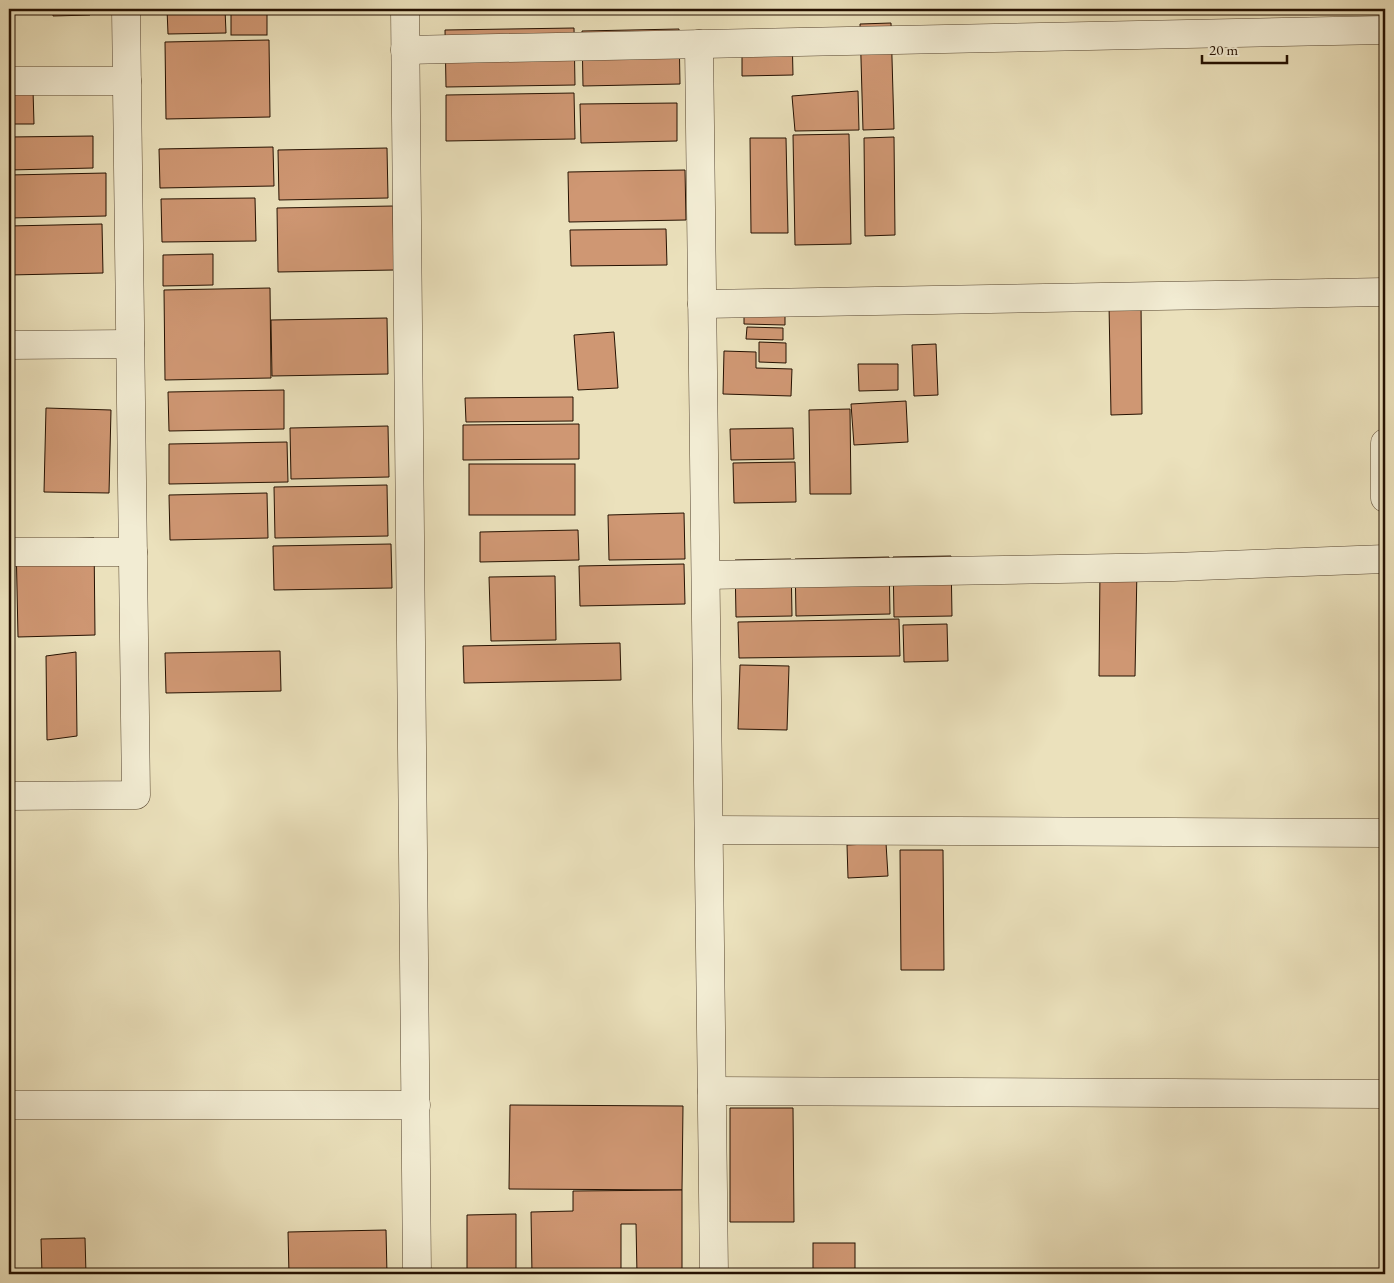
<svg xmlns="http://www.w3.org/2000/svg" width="1394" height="1283" font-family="'EB Garamond',serif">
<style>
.building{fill:#cf9773;stroke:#251101}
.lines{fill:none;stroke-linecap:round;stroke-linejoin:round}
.minor-casing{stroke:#564530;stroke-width:29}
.minor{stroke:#f2ecd3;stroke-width:28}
</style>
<rect width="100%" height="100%" fill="#ebe1bc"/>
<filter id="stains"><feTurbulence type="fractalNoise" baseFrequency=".004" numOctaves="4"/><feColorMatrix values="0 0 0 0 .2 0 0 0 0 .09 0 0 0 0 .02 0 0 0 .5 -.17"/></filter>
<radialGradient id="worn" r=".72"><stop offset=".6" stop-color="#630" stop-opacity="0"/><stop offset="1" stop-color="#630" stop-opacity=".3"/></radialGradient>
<!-- building -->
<g class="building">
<polygon points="53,9 90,9 90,15 53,16"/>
<polygon points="167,9 225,9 226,33 168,34"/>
<rect x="231" y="9" width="36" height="26"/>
<polygon points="891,23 894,129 863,130 860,24"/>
<polygon points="574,28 575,85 446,87 445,30"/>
<polygon points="679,29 680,84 583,86 582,31"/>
<polygon points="742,32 792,32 793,75 742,76"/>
<polygon points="269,40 270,117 166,119 165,42"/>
<polygon points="9,90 33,90 34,124 9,124"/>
<polygon points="858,91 859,130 795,131 792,96"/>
<polygon points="574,93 575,139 446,141 446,95"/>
<polygon points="677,103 677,141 581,143 580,104"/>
<polygon points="849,134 851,244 795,245 793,135"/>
<polygon points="93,136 93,168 9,170 9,137"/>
<polygon points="894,137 895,235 865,236 864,138"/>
<polygon points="750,138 786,138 788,233 751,233"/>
<polygon points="273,147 274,186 160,188 159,149"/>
<polygon points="387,148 388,198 279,200 278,150"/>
<polygon points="685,170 686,220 569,222 568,172"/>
<polygon points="106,173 106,216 9,218 9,175"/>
<polygon points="255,198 256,241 162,242 161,199"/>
<polygon points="393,206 394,270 278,272 277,208"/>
<polygon points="102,224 103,273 9,275 9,226"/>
<polygon points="666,229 667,265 571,266 570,230"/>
<polygon points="213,254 213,285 163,286 163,255"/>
<polygon points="270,288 271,378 165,380 164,290"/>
<polygon points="1141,303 1142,414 1111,415 1109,304"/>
<polygon points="744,315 785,315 785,325 744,324"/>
<polygon points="387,318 388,374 272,376 271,320"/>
<polygon points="747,327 783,328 783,340 746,339"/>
<polygon points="614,332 618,388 578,390 574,335"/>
<polygon points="759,342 786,343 786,363 759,362"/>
<polygon points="936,344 938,395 914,396 912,345"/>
<polygon points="724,351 756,352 756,368 792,369 791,396 723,394"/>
<polygon points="858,364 898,364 898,390 859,391"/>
<polygon points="284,390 284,429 169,431 168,392"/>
<polygon points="573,397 573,421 466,422 465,398"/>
<polygon points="906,401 908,442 854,445 851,404"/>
<polygon points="46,408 111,410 109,493 44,492"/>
<polygon points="850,409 851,494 810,494 809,410"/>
<polygon points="579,424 579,459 463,460 463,425"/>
<polygon points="388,426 389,477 291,479 290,428"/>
<polygon points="793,428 794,459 731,460 730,429"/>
<polygon points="287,442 288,482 169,484 169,444"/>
<polygon points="795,462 796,502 734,503 733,463"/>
<rect x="469" y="464" width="106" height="51"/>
<polygon points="387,485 388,536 275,538 274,487"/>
<polygon points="267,493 268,538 170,540 169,495"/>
<polygon points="684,513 685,559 609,560 608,515"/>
<polygon points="578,530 579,560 480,562 480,532"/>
<polygon points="94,538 95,635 18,637 16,540"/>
<polygon points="391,544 392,588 274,590 273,546"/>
<polygon points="951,556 952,616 894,617 893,557"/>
<polygon points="889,557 890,614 796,616 795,559"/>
<polygon points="791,559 792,616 736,617 735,560"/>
<polygon points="684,564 685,604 580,606 579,566"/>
<polygon points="1100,568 1137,568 1135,676 1099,676"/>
<polygon points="555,576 556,640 491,641 489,577"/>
<polygon points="899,619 900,656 739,658 738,622"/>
<polygon points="947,624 948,661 904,662 903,625"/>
<polygon points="620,643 621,680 464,683 463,646"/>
<polygon points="280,651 281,691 166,693 165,653"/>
<polygon points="76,652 77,736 47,740 46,656"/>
<polygon points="740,665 789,666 787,730 738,729"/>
<polygon points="886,843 888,876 848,878 847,845"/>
<polygon points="900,850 943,850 944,970 901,970"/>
<polygon points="510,1105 683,1106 682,1190 509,1189"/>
<polygon points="730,1108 793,1108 794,1222 730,1222"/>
<polygon points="682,1190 682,1274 637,1274 636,1224 621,1224 621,1274 532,1274 531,1212 573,1211 573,1191"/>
<polygon points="516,1214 516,1274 467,1274 467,1215"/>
<polygon points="386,1230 387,1274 289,1274 288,1232"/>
<polygon points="85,1238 86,1274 42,1274 41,1239"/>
<rect x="813" y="1243" width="42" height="31"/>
</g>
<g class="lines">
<!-- minor casing -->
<g class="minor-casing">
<g id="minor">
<polyline points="405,9 417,1274"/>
<polyline points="699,44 714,1274"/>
<polyline points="405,50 1385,30"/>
<polyline points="9,81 127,81"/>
<polyline points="702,304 1385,292"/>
<polyline points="9,345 130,344"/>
<polyline points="1385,443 1385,498"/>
<polyline points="9,552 133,552"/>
<polyline points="706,575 1174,567 1385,559"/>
<polyline points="9,796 136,795 126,9"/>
<polyline points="709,830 1385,833"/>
<polyline points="712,1091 1385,1094"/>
<polyline points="9,1105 416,1105"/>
</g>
</g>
<!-- minor -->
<use href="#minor" class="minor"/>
</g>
<!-- margin -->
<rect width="1394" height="1283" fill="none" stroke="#ebe1bc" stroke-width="30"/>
<rect x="10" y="10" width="1374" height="1263" fill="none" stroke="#251101" stroke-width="2.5"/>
<rect x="15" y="15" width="1364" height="1253" fill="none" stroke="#251101"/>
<!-- scale -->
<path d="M1202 55v8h85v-8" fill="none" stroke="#251101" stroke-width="2.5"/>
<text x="1209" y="55" font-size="15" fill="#251101" stroke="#f2ecd3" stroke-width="4" paint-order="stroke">20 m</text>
<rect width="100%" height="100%" filter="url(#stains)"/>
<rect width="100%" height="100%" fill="url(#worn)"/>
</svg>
